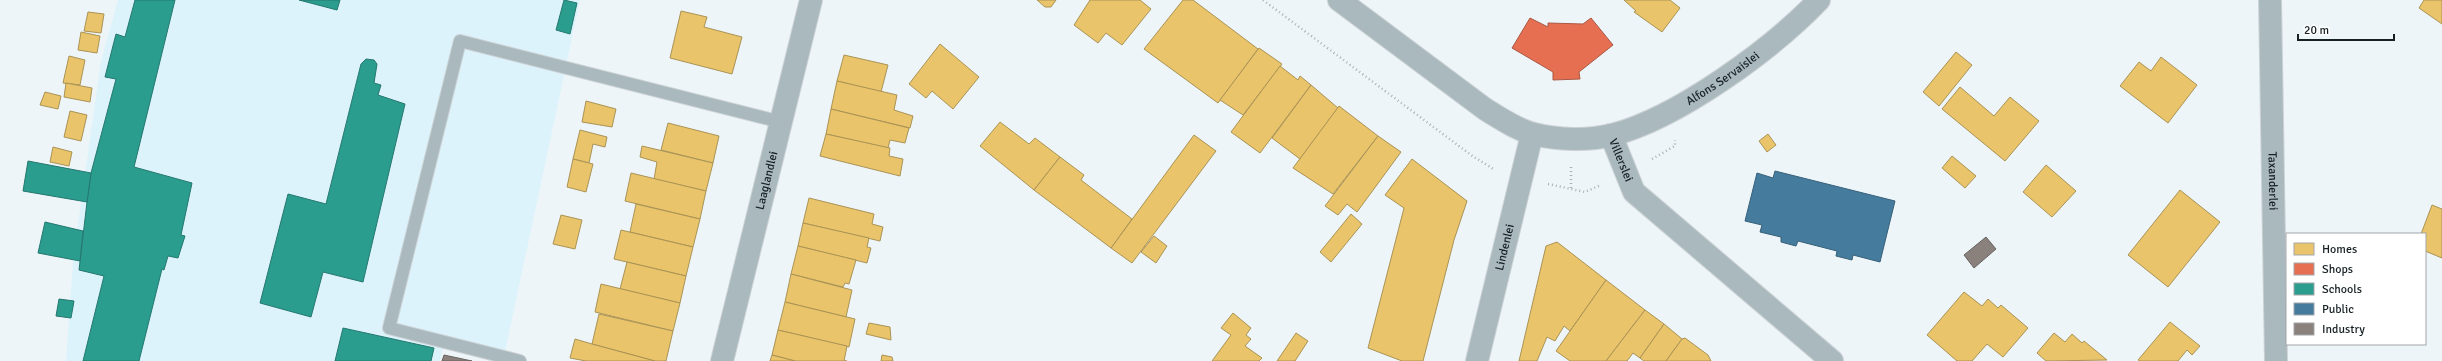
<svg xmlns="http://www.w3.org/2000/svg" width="2442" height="361" font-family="Signika,sans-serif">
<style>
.built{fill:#dcf3fb}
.homes{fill:#e9c46a;stroke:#aa9355}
.shops{fill:#e76f51;stroke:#a95844}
.schools{fill:#2a9d8f;stroke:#24786f}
.public{fill:#457b9d;stroke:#376079}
.industry{fill:#8a817c;stroke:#686462}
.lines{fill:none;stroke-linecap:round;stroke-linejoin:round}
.service-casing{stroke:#ccd2d5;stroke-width:14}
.minor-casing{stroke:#ccd2d5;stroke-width:24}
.tertiary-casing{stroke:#ccd2d5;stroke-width:24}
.path{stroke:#a6b2b6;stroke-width:2.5;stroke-dasharray:1 3;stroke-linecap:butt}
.service{stroke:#a9b9be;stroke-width:12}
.minor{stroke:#a9b9be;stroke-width:22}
.tertiary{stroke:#a9b9be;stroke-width:22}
.labels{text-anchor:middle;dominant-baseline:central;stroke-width:4;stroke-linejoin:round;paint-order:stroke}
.street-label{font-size:12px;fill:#172124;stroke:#fff}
</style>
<rect width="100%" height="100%" fill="#edf5f8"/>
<!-- built -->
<polygon class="built" points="118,0 580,0 503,361 494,361 443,348 440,361 66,361 73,260 101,61"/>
<!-- homes -->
<g class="homes">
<polygon points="1056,0 1051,7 1045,7 1037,0"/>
<polygon points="1090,0 1140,0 1151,9 1122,45 1106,33 1098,43 1074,25"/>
<polygon points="1183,0 1193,0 1258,49 1218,103 1144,49"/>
<polygon points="1624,0 1670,0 1680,8 1662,32 1634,12 1636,11"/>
<polygon points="2424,0 2442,0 2442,24 2419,8"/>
<polygon points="681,11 707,17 704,27 742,37 732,74 670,58"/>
<polygon points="88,12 104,14 101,33 84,31"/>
<polygon points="81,32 100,36 97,53 78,50"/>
<polygon points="940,44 979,77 953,109 932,91 926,98 909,84"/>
<polygon points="1259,48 1282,64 1243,115 1220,100"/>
<polygon points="1956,52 1972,65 1939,106 1923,92"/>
<polygon points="844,55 888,65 881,92 837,81"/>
<polygon points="69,56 85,60 80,85 63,83"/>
<polygon points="2161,57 2197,85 2168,123 2120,86 2139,62 2151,71"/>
<polygon points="1280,66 1298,80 1300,76 1311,85 1260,153 1231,132"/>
<polygon points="837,81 897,95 894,110 913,116 910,128 831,109"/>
<polygon points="66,83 92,88 90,102 64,97"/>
<polygon points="1311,85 1338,108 1300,159 1272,138"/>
<polygon points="1960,87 1994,116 2010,97 2039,121 2005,161 1942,109"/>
<polygon points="45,92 61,96 58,109 40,105"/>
<polygon points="586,101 616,109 612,127 582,122"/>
<polygon points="1339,106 1378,136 1333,194 1293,168"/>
<polygon points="831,109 909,128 905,143 890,140 888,148 826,134"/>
<polygon points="70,111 87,115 81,141 64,137"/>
<polygon points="1000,122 1029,144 1035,138 1060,157 1034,190 980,146"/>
<polygon points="668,123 719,136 713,163 661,150"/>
<polygon points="580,130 607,137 605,147 593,144 589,163 573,159"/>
<polygon points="826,134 890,148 889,156 903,159 900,176 820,156"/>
<polygon points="1768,134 1776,145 1767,152 1759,141"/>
<polygon points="1194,135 1216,151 1132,263 1111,248"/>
<polygon points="1378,136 1401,152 1357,212 1347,204 1338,215 1325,206"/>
<polygon points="642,146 713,163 706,191 654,179 657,162 640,157"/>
<polygon points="53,147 72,152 69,166 50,162"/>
<polygon points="1952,156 1976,176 1965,188 1942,168"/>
<polygon points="1060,157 1084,175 1081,180 1132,219 1111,248 1034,190"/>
<polygon points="573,159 593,164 586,192 567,187"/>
<polygon points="1412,159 1467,201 1454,240 1423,361 1402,361 1368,348 1404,208 1385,195"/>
<polygon points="2046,165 2076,191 2052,217 2023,192"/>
<polygon points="631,173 706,191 700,219 625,201"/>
<polygon points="2180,190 2220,222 2168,287 2128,255"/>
<polygon points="809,198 874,214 872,224 883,227 880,241 803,223"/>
<polygon points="636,204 700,219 693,247 630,232"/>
<polygon points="2432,205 2442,209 2442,258 2425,251 2425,234 2421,234"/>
<polygon points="1351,214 1362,224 1331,262 1320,252"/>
<polygon points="561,215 582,220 575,249 553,244"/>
<polygon points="803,223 869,238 867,247 871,248 867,263 798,246"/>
<polygon points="621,230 693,247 686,276 614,259"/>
<polygon points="1154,236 1167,246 1156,263 1141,252"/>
<polygon points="1557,242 1606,280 1570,331 1564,326 1555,341 1547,337 1537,361 1519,361 1546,246"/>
<polygon points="798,246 856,260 849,284 845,283 843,287 791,274"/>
<polygon points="627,262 686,276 680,303 620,289"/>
<polygon points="791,274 852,290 846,317 785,302"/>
<polygon points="1606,280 1645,310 1606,361 1570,361 1556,351"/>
<polygon points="601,284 680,303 673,331 595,312"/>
<polygon points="1964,292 1982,306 1988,299 1998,308 2001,305 2028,328 2003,357 1987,344 1972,361 1957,361 1927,335"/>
<polygon points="785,302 855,319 849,347 778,330"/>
<polygon points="1645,310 1664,324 1640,358 1633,353 1627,361 1606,361"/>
<polygon points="1233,313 1251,328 1246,335 1251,339 1245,346 1262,358 1259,361 1212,361 1231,335 1221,328"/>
<polygon points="599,314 673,331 666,361 655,361 592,344"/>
<polygon points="2170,322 2200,346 2192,355 2187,350 2178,361 2140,361 2138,360"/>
<polygon points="869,323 890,327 891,340 866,334"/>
<polygon points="1664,324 1682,339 1666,361 1644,361 1640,358"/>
<polygon points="778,330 847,346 844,361 847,361 795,361 772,355"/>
<polygon points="1296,333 1308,341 1295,361 1277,361"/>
<polygon points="2054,333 2065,342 2072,334 2082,343 2084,341 2107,360 2046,361 2037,353"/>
<polygon points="1685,338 1708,355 1711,361 1666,361 1682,339"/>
<polygon points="575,339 592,344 655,361 586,361 570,358"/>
<polygon points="772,355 795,361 770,361"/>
<polygon points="882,355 892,357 893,361 881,361"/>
</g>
<!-- shops -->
<polygon class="shops" points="1530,18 1548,27 1548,23 1583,24 1591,18 1613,45 1579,72 1580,79 1553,80 1553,72 1512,48"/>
<!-- schools -->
<g class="schools">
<polygon points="135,0 175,0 134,167 192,183 181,235 185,236 178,258 168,256 164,270 162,269 139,361 83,361 104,276 79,270 87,202 91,173 116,79 105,77 116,34 125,37"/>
<polygon points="299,0 340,0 337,10"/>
<polygon points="564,0 577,3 570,34 556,30"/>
<polygon points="366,59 374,60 377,64 374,83 381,85 378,95 405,104 363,282 323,272 311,317 260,303 288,194 326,204 361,64"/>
<polygon points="28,161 91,173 87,202 23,191"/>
<polygon points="45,222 83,231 80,261 38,253"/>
<polygon points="59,299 74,301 71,318 56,316"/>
<polygon points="343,328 434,348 431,361 335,361"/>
</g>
<!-- public -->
<polygon class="public" points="1775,171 1895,201 1880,262 1853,255 1852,260 1836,256 1837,251 1798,241 1796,246 1781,242 1781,237 1760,232 1762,225 1745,221 1757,173 1773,178"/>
<!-- industry -->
<g class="industry">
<polygon points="1986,237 1996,249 1974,268 1964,255"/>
<polygon points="444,355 472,361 442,361"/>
</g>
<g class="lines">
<!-- service casing -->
<g class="service-casing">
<polyline id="service" points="520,361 389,328 460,41 781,122"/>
</g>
<!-- minor casing -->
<g class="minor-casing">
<g id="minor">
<path id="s1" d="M 2270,0 L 2276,361"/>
<path id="s2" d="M 1611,135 L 1634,192 L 1832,361"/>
<path id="s3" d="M 722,361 L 811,0"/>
<path id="s4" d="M 1477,361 L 1532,134"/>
</g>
</g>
<!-- tertiary casing -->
<g class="tertiary-casing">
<g id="tertiary">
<path id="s5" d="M 1339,0 L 1485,109 C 1500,118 1517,130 1534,134 C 1558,140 1588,141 1612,135 C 1678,118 1772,49 1819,0"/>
</g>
</g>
<!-- path -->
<g class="path">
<polyline points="1263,0 1471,155 1495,170"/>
<polyline points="1652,159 1675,146 1675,140"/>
<polyline points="1548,184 1585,192 1601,185"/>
<polyline points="1571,188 1571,167"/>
</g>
<!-- service -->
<use href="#service" class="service"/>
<!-- minor -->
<use href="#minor" class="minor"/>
<!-- tertiary -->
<use href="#tertiary" class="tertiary"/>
</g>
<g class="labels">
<!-- street labels -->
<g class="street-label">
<text stroke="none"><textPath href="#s5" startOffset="441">Alfons Servaislei</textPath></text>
<text stroke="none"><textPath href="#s2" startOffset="27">Villerslei</textPath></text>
<text stroke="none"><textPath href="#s3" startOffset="186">Laaglandlei</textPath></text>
<text stroke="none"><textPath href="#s1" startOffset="181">Taxanderlei</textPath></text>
<text stroke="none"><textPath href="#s4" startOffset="117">Lindenlei</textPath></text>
</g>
</g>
<!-- legend -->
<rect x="2286" y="233" width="140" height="112" fill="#ffffff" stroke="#a2a6a7"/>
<rect x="2294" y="243" width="20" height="12" fill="#e9c46a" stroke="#a2a6a7"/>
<text x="2322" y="253" font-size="12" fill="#172124">Homes</text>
<rect x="2294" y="263" width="20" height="12" fill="#e76f51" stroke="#a2a6a7"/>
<text x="2322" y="273" font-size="12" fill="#172124">Shops</text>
<rect x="2294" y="283" width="20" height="12" fill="#2a9d8f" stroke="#a2a6a7"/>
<text x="2322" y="293" font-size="12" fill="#172124">Schools</text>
<rect x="2294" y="303" width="20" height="12" fill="#457b9d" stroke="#a2a6a7"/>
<text x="2322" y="313" font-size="12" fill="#172124">Public</text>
<rect x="2294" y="323" width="20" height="12" fill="#8a817c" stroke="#a2a6a7"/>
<text x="2322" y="333" font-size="12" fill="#172124">Industry</text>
<!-- scale -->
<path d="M2298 34v6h96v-6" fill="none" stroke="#172124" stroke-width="2"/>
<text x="2304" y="34" font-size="12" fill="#172124" stroke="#ffffff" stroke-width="3" paint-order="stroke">20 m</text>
</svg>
